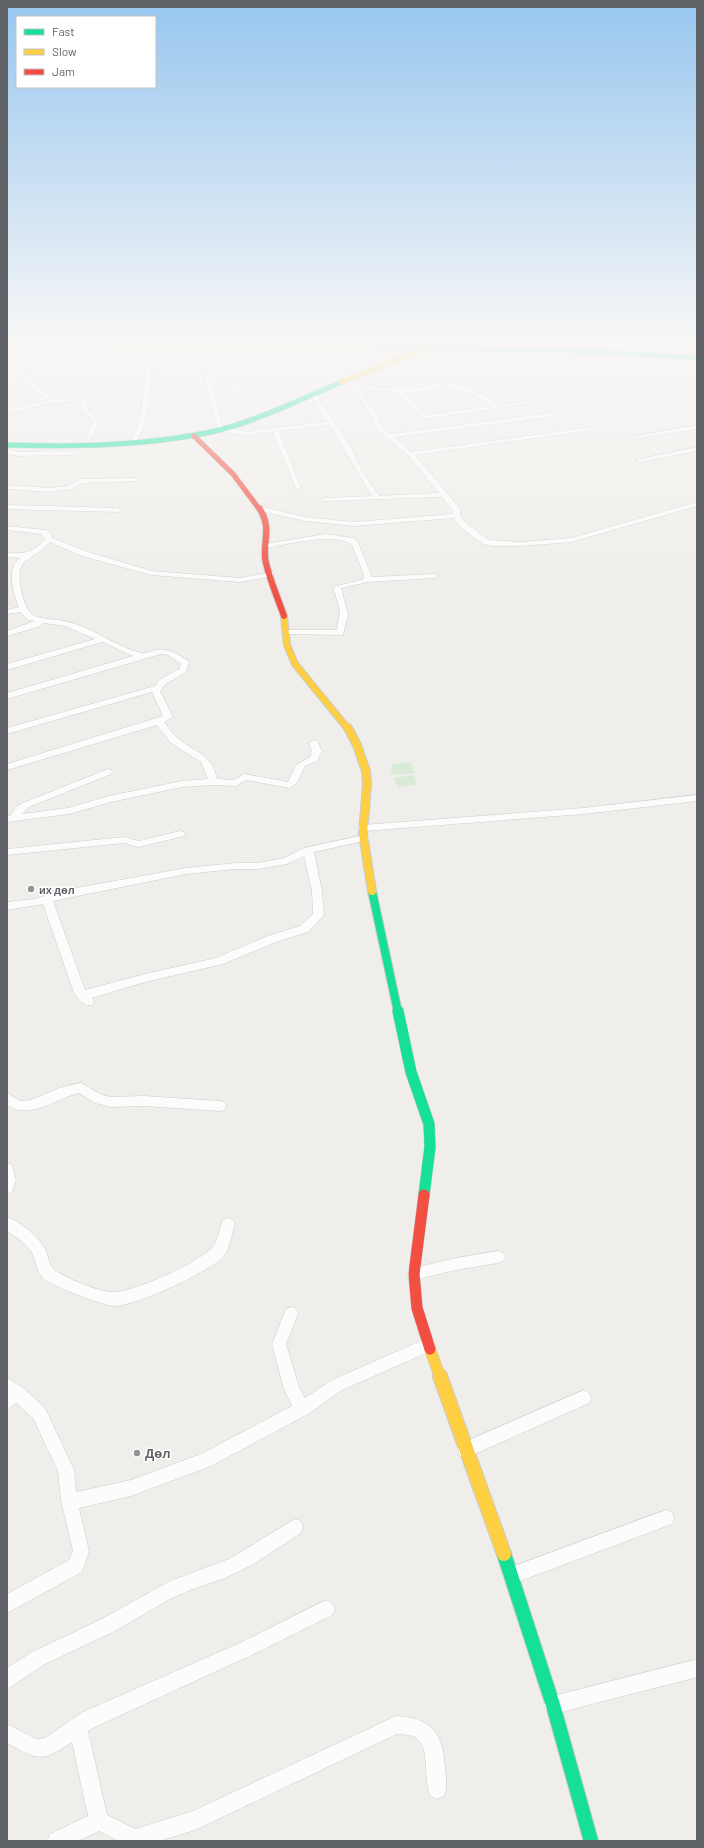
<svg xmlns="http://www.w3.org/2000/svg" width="704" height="1848" font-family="Barlow,sans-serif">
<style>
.green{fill:#d8ebd6}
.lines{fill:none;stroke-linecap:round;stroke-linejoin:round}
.street-casing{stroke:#cbcccc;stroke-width:1}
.fast-far3-casing{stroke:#cacacb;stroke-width:6}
.fast-far2-casing{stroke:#cacacb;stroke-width:10}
.fast-far1-casing{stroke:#cacacb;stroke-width:12}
.fast-casing{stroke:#cacacb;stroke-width:16}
.slow-far4-casing{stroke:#cacacb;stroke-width:6}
.slow-far3-casing{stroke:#cacacb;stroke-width:8}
.slow-far2-casing{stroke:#cacacb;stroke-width:10}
.slow-far1-casing{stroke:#cacacb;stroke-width:12}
.slow-casing{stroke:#cacacb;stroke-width:16}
.jam-far2-casing{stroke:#cacacb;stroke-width:6}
.jam-far1-casing{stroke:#cacacb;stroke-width:8}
.jam-casing{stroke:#cacacb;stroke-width:12}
.street{fill:#fdfcfc;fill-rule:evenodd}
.fast-far3{stroke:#16e098;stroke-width:5}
.fast-far2{stroke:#16e098;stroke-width:8}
.fast-far1{stroke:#16e098;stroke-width:11}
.fast{stroke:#16e098;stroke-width:14}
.slow-far4{stroke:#ffcf43;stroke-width:5}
.slow-far3{stroke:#ffcf43;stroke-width:6}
.slow-far2{stroke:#ffcf43;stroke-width:8}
.slow-far1{stroke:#ffcf43;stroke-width:11}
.slow{stroke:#ffcf43;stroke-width:14}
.jam-far2{stroke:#f24e42;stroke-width:5}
.jam-far1{stroke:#f24e42;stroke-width:6}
.jam{stroke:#f24e42;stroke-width:11}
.poi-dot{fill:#919496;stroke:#fff;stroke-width:1.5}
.labels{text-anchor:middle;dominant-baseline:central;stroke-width:3;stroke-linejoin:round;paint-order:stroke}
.poi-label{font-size:11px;font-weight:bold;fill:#5f6368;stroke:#fff;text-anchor:start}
.near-poi-label{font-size:13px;font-weight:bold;fill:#5f6368;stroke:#fff;text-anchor:start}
</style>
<rect width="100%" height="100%" fill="#efeeea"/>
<!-- green -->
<g class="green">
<polygon points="411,762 415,773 390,775 393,764"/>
<polygon points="414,775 417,784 398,787 394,778"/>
</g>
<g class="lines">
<!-- street casing -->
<g class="street-casing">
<g id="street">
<polygon points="182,340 191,340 180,344 178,349 174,349 176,342"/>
<polygon points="209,340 215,340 213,348 208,347"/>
<polygon points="320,340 326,340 325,346 321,346"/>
<polygon points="362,340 368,340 368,346 364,346"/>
<polygon points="423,340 642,345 644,344 642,340 648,340 650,345 643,349 423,344 386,348 383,346 402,341"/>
<polygon points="106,342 111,343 60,363 7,354 7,350 60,359"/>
<path d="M 331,344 L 336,345 L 327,355 L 308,362 L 151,368 C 149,394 151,420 135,443 L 130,442 L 135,434 L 141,415 L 146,365 L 307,358 L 323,353 Z"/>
<path d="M 685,355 C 692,360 697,373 697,382 L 694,380 L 682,357 Z"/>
<path d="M 207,374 L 210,376 L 214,392 L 250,380 L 250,382 L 242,387 L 215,395 L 222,427 L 250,432 L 259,429 L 328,422 L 310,394 L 315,393 L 352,449 L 362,471 L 379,496 L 439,493 L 408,455 L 377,429 L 370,412 L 352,389 L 331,386 L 332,385 L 395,388 L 398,386 C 413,393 428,384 444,382 C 457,382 489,397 499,405 L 535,400 L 538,402 L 425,419 L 398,392 L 358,389 L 376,412 L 382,427 L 390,434 L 550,413 L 553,415 L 550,417 L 394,437 L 411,452 L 594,427 L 595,428 L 592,430 L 415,455 L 460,509 L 460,516 L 467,524 L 489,540 L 521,542 L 571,538 L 697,502 L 697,506 L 571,542 L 521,546 L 492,546 L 483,544 L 461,528 L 454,518 L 354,526 L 305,521 L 256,510 L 256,506 L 259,506 L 305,517 L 354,522 L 453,514 L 453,511 L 442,497 L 323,501 L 321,500 L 325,498 L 372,496 L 330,425 L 279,431 L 301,488 L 296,489 L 273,432 L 260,433 L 250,436 L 218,431 L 204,376 ZM 445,386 L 475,395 L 492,406 L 426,415 L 405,392 L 413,393 Z"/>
<polygon points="25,376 54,399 85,398 88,410 94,415 99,423 90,440 85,439 93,423 90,417 82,411 80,401 53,403 7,413 7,409 48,400 24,380 7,386 7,382"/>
<polygon points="697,425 697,429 634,439 631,437"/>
<polygon points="697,447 697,451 639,462 636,460"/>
<polygon points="7,449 17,452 72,451 75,453 72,455 17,456 7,453"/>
<polygon points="136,478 139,480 138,481 83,483 71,489 49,492 7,489 7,485 49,488 67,486 82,479"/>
<polygon points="7,505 118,508 122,510 118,512 7,509"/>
<path d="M 7,526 L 46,530 L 51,533 L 52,538 L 88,552 L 152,571 L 240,578 L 273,572 L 273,576 L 240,582 L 151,575 L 82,556 L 50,542 C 43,552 24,559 21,567 C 17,577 23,609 33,615 C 40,620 59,619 68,622 C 93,628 117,647 141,653 C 144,654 149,652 152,651 C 167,647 176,653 188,661 L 189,663 L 186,672 L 165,684 L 160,691 L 173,717 L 164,722 C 169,729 174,736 181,741 C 200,755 211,754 217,779 L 234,780 L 244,774 L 288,782 L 296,765 L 310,757 L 312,751 L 309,743 L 314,740 L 317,741 L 322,751 L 317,761 L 305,766 L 297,783 L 290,788 L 246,780 L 236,786 L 213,785 L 182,787 L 111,802 L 69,814 L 7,822 L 7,816 L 11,815 L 16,807 L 23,803 L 108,769 L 111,770 L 113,772 L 111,774 L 29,807 L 22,814 L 68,808 L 109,796 L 182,781 L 208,779 L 201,762 L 171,743 L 157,725 L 7,770 L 7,764 L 163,716 L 152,692 L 7,734 L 7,728 L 155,686 L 159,680 L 179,669 L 181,664 L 168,655 L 161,654 L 7,699 L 7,693 L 133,656 L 102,642 L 7,670 L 7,664 L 95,639 L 65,626 L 44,623 L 38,627 L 7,636 L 7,631 L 35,621 L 28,620 L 21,612 L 7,614 L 7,610 L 19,607 C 13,593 6,569 20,558 L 7,557 L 7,553 C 24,554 34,553 45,539 L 41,534 L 7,530 Z"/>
<path d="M 326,534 L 353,538 L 358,542 L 372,577 L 434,574 L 438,576 L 434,578 L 368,582 L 341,588 L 348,614 L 343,635 L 283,634 L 283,630 L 337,630 L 340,610 L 333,587 L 364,579 L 364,575 L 352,545 C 334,531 286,545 265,548 L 261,546 L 265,544 Z"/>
<polygon points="697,795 697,801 583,814 363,831 358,828 363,825 583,808"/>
<polygon points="180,831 184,832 185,834 184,836 139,847 124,843 7,855 7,849 124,837 139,841"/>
<path d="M 364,835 L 369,838 L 368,840 L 314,852 L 322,891 L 324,915 L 308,932 L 276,942 L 223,964 L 145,982 L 92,998 L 94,1002 L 92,1005 C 85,1007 78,999 74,993 L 43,904 L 7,910 L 7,902 L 34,899 L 60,891 L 186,868 L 235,863 L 258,863 L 284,858 L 304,848 ZM 304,856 L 312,891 L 313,914 L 300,926 L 268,936 L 216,958 L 145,974 L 85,990 L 53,901 L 186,874 L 235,869 L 258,869 L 287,864 Z"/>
<path d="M 81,1083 L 102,1095 L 111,1097 L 144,1096 L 220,1101 L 224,1102 L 226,1106 L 224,1110 L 220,1111 L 144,1106 L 111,1107 L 95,1103 L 79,1093 C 57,1098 29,1121 7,1105 L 7,1093 L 20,1101 L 31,1100 L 62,1087 Z"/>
<polygon points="7,1163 12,1165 16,1181 12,1192 7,1194"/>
<path d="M 7,1217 C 20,1222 37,1235 44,1247 C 49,1255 48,1266 56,1271 C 69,1279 98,1292 113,1292 C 133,1293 199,1262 212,1248 C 218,1242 219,1228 223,1220 L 228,1218 L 233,1220 L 235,1224 C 232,1233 230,1248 224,1256 C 210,1272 135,1306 114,1306 C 101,1305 56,1287 45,1280 C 36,1273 37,1262 32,1253 C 27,1243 15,1237 7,1231 Z"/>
<polygon points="498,1251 503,1253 505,1257 503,1261 498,1263 456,1270 414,1280 409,1279 407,1274 409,1269 414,1268 456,1258"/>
<polygon points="291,1307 296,1309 298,1314 286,1344 299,1387 305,1398 332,1380 423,1340 428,1338 433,1340 435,1345 433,1350 342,1390 308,1414 211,1466 131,1496 79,1508 89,1551 82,1572 7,1613 7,1594 69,1560 73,1551 61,1500 58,1471 33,1418 16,1403 7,1409 7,1378 22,1387 45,1408 74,1470 76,1492 131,1480 201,1454 292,1406 284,1389 272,1344 286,1309"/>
<polygon points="584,1390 589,1393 592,1398 589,1403 466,1458 460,1456 458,1450 460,1444"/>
<polygon points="666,1510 672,1512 674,1518 672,1524 512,1584 506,1581 503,1575 506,1569"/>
<polygon points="295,1519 301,1521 303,1527 301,1533 252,1565 225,1578 190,1590 170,1599 115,1631 45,1664 7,1689 7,1668 32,1652 102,1619 170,1581 229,1559"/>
<path d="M 326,1600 L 332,1603 L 335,1609 L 332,1615 L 254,1654 L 97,1726 L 88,1731 L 107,1815 L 135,1829 L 193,1811 L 396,1716 C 432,1718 443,1733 445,1768 C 446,1778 448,1787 444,1796 L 437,1799 L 430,1796 C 423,1779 431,1747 415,1737 C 410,1734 402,1735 397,1734 L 195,1830 L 159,1841 L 118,1841 L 99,1831 L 78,1841 L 47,1841 L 50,1834 L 88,1816 L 72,1742 C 41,1763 38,1760 7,1743 L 7,1724 L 36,1739 L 45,1738 L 83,1712 L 242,1642 Z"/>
<polygon points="694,1660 697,1661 697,1677 694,1678 553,1714 547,1711 544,1705 547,1699 553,1696"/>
</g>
</g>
<!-- fast-far3 casing -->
<g class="fast-far3-casing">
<g id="fast-far3">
<polyline points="371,346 589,351 697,358"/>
<path d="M 7,445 C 73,447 141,446 206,433 C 249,425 301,399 342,382"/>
</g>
</g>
<!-- fast-far2 casing -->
<g class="fast-far2-casing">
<polyline id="fast-far2" points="372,891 398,1012"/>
</g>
<!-- fast-far1 casing -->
<g class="fast-far1-casing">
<polyline id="fast-far1" points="398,1011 411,1072 429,1124 430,1147 424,1195"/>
</g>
<!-- fast casing -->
<g class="fast-casing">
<polyline id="fast" points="504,1554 553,1705 591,1841"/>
</g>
<!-- slow-far4 casing -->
<g class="slow-far4-casing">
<g id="slow-far4">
<path d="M 90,340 C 184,352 277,345 371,346"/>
<polyline points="342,382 424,349"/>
</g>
</g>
<!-- slow-far3 casing -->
<g class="slow-far3-casing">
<polyline id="slow-far3" points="284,616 287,645 295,664 348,729"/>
</g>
<!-- slow-far2 casing -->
<g class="slow-far2-casing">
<polyline id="slow-far2" points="348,728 357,745 366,771 367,784 363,834 372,891"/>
</g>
<!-- slow-far1 casing -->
<g class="slow-far1-casing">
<polyline id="slow-far1" points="430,1349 440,1377"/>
</g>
<!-- slow casing -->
<g class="slow-casing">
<polyline id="slow" points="440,1376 504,1554"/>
</g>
<!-- jam-far2 casing -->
<g class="jam-far2-casing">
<polyline id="jam-far2" points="194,436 233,474 260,510"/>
</g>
<!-- jam-far1 casing -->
<g class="jam-far1-casing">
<path id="jam-far1" d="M 260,509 C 271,528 264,538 265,557 C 266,571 279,601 284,616"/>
</g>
<!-- jam casing -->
<g class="jam-casing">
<polyline id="jam" points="424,1195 414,1274 417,1308 430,1349"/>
</g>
<!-- street -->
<use href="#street" class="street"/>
<!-- fast-far3 -->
<use href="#fast-far3" class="fast-far3"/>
<!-- fast-far2 -->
<use href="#fast-far2" class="fast-far2"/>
<!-- fast-far1 -->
<use href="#fast-far1" class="fast-far1"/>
<!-- fast -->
<use href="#fast" class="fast"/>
<!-- slow-far4 -->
<use href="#slow-far4" class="slow-far4"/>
<!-- slow-far3 -->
<use href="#slow-far3" class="slow-far3"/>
<!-- slow-far2 -->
<use href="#slow-far2" class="slow-far2"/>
<!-- slow-far1 -->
<use href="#slow-far1" class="slow-far1"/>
<!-- slow -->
<use href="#slow" class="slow"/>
<!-- jam-far2 -->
<use href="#jam-far2" class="jam-far2"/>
<!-- jam-far1 -->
<use href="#jam-far1" class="jam-far1"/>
<!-- jam -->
<use href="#jam" class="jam"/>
</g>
<!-- sky -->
<linearGradient id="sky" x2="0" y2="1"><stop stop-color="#97c6ef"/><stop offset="0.57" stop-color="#f8f7f6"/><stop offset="1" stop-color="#f8f7f6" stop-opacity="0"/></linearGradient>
<rect width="704" height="599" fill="url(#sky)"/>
<!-- markers -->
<g class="poi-dot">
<circle cx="31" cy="889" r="4"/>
<circle cx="137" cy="1453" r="4"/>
</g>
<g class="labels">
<!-- poi labels -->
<g class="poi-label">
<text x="39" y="889">их дөл</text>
</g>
<!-- near-poi labels -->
<g class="near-poi-label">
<text x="145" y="1453">Дөл</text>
</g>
</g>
<!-- border -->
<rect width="704" height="1848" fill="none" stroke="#5f6368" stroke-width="16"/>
<!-- legend -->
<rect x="16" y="16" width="140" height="72" fill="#ffffff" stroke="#bfc1c3"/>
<rect x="24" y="29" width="20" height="6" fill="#16e098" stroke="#bfc1c3"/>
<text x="52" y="36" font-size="12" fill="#5f6368">Fast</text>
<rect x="24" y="49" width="20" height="6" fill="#ffcf43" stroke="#bfc1c3"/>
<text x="52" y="56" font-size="12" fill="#5f6368">Slow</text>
<rect x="24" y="69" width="20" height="6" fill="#f24e42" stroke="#bfc1c3"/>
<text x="52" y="76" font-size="12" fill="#5f6368">Jam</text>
</svg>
